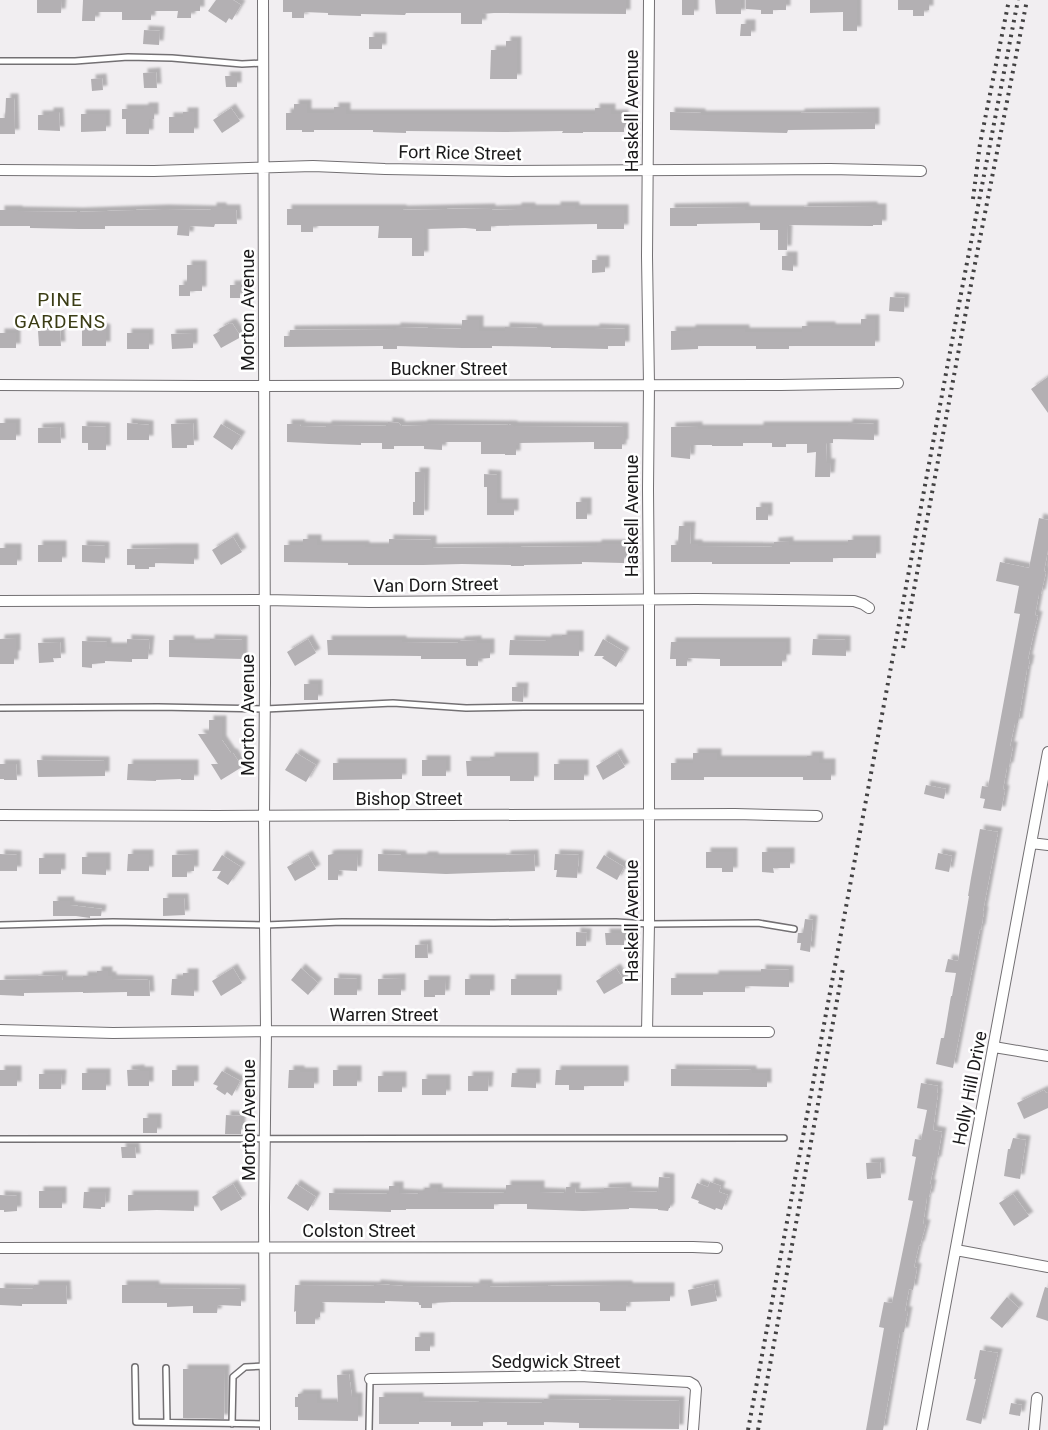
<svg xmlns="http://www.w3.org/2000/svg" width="1048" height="1430" viewBox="0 0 1048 1430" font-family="Roboto,sans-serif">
  <defs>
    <filter id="shadow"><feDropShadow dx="4.5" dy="-4.5" stdDeviation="1" flood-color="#0004"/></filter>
  </defs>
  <rect width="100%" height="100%" fill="#f1eef1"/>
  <path fill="#b3b0b3" filter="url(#shadow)" d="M37,0h25l-1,13h-24z
    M83,0h117v11h-9v7h-14l1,-7h-27v9h-29v-8h-27v9h-13z
    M216,0h17l8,5 -9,15 -3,-2 -3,5 -18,-12z
    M283,0h343v14l-132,-1 -12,1v10h-21v-11h-55l-1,2 -44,-1v2l-33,-1v-2l-24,-1v6h-12v-6h-9z
    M682,0h12v15h-12z
    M715,0h26v14h-25z
    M746,0h40v10h-13v4h-12v-4l-15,-1z
    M810,0h47v31h-14v-19l-33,1z
    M898,0h31v10h-5v6h-11v-6h-15z
    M741,24h10v12h-11z
    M144,30l16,1 -1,14 -16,-1z
    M369,37h13v12h-13z
    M506,41h11v38h-27l1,-29h15z
    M156,72l1,16h-13l-1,-15z
    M225,76h12v11h-11z
    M102,78l1,12 -11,1 -1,-12z
    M6,98h8l1,36h-15v-16h5z
    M294,104h13v9h27v-6h12v7h249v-6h16v6h13v18h-41v1h-21l1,-2 -59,1 -98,-1v2l-33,-1v-2h-59v2h-12v-2h-16v-17h8z
    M144,107h10v12h-5v15h-23v-15h-4v-10h22z
    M231,108l9,13 -18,12 -9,-13z
    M49,112h10l1,19 -22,-1v-15h11z
    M183,112h11v21h-25v-16h14z
    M670,112l31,1v2h99v-2l75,-1v17l-87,1 -1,3 -117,-3z
    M81,114h25v17l-25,1z
    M556,206h19v3h49v20h-27v-5l-106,2v5h-15v-2l-11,-1 -41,1v27h-12v-18h-34l1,-12h-66v6h-12v-7h-14v-16h115v1l89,-2v2l26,-1v-2h14v2h25z
    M873,206v2h9v17h-9v1h-4l-81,-1 -1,25h-9v-20h-18v-7l-63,1v2h-27v-18l75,-1v3h58v-3z
    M212,207h10v2h14l1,15h-22l-1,3 -24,-1 -1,10 -12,-1 1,-9h-73v3h-26l-49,-1v-2h-30v-16h18v1l61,1 85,-3 48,1z
    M782,256h11v15l-11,-1z
    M592,260h13v12l-13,1z
    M187,265h15v26h-12v5h-11v-11h8z
    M230,285h10v13h-10z
    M890,297l15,1 -1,14 -15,-1z
    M861,319h14v27h-86v3h-33v-3h-58v3l-27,1v-19h20v-2h54v3h57v-6h29v2h30z
    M462,320h17v11h26v-4l33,1v2h57v-2l30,1v17h-17v3l-43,-1h-14v-1l-59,-1v2h-30l-65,-2v3h-14v-3l-99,1v-11h6v-6l106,-1v-2l66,2z
    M230,323l1,1 1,-1 9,14 -20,11 -8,-13 7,-4 -1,-2z
    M82,328h22l2,1v17h-24z
    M60,330l1,16h-22l-1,-15z
    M0,333h16v15h-16z
    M127,333h22v16h-22z
    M193,333v15l-21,1 -1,-15z
    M1048,377v36l-17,-24z
    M388,422l11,1 2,3 22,-1v-1l90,1v1l111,1v17h-2v5h-28v-7l-75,1v2h-3v10h-11v-1h-24v-12h-39v8l-18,-1v-3h-30v3h-12v-6h-21v2l-32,-1 -42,-2v-18h14l-1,2 27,1v-2l61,1z
    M0,423h16v17h-16z
    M127,423l22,2v15h-22z
    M193,423l1,22h-7v3h-15l-1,-24z
    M848,423l26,1v16l-41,-1v4h-7l1,20h4l-1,14h-15l1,-25 -9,1v-9h-21v3h-14v-4h-29v3h-31v-1h-21l-1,14 -19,-2v-30l27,-1v3h61v-3h89z
    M221,424l20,12 -9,14 -19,-13z
    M82,426l24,1v23h-18v-7h-6z
    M60,427l1,16h-23v-15z
    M415,472h10l-1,43h-11v-13h2z
    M484,474l13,1v28h17v12h-27v-28h-3z
    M576,502h11v17h-11z
    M756,507h12v13h-12z
    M1039,518l9,2v30l-4,21 2,1 -5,22h-2l-4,21 3,1 -5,20 -5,23h2l-2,10h-1l-9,54h-3l-5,23h3l-4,21h-2l-4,22 2,1 -4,21 -18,-3 2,-9 -5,-1 2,-12 6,1 32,-173 -6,-1 5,-27 -23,-5 4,-19 29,6z
    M679,526h12l-1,18h8v2l76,1v-5l15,-1v4h59v-5h28v18h-43v4h-43v2h-78v-2h-41v-17h7z
    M233,537l9,15 -21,13 -9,-15z
    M303,539h14v6h48v2h24v-8l43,1v8l165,-2v-2h27v19l-42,-1v2l-58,1v1h-13v-1l-49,-1 -39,1h-75v-2l-64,-1v-17h19z
    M38,545h24v17h-24z
    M82,545l23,1v17l-23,-1z
    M0,548h17v17h-17z
    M172,548h22v16l-39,-1v4h-6v2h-14v-4h-8v-16z
    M562,635h17v21l-70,-1 1,-15 37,1v-2h15z
    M16,638v17h-2v9h-14v-25z
    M127,639l23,1 -2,19h-16v3l-27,-1v2l-13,1v4l-10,-1v-26l25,1v5h20z
    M210,639l33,1v19l-74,-2v-17h21v3h20z
    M308,639l8,14 -21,13 -8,-14z
    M603,639l22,13 -9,15 -14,-9 2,-2h-10z
    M813,639l33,1v16l-34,-1z
    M327,640h75v2l58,1v-2l17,-1v3h13v15l-12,1v7h-11l-1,-1v-6h-45v-3l-93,-1z
    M60,642l1,16h-8l1,4 -15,1 -1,-20z
    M671,642h115v17h-4v7h-62v-7l-33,-1v8h-11v-7h-6z
    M304,684h14v16h-14z
    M512,687h12l-1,15 -11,-1z
    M209,720h13v20l9,13h2l9,14 -21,13 -10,-16h7l-20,-30h11z
    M296,753l20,12 -10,17 -21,-12z
    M617,753l8,14 -22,13 -7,-14z
    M693,753h24v7h90v-4h12v7h12v17h-28v-3h-99v3h-33v-17h22z
    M490,757h44v24h-24v-5h-43l-1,-15h24z
    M37,760l68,1v15l-67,1z
    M422,760h24v16h-24z
    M333,763h69v16l-69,1z
    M0,764h16l1,16h-13v-1h-4z
    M128,764h66v16h-13v-1l-25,1v1l-29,-1z
    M554,764h30v16h-30z
    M926,785l20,4 -2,10 -20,-5z
    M980,829l18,3 -15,79h1l-3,19 -1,-1 -27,139 -17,-4 5,-26h3l7,-42h1l4,-23 -11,-1 3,-13 10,2 11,-65h-1l3,-18z
    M706,852h27v20h-11v-4h-16z
    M762,852h28v16h-17l1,5 -12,-1z
    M938,853l14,3 -3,16 -14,-3z
    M0,854l17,1v16h-17z
    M128,854h21v17h-22z
    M194,854v17h-7v6h-15v-22z
    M333,854h25l-1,17 -19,-1v10h-10v-25z
    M378,854l24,1v3h21v-2h11v2h72v-3l28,-1 1,17 -89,3 -68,-3z
    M555,854l24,1 -2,23 -21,-1 1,-7h-3z
    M222,855l19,12 -13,18 -11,-7 4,-7h-9z
    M308,855l8,14 -21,12 -8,-14z
    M604,855l20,12 -7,13 -21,-12z
    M82,857h24v18l-24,-1z
    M39,858h22v16h-22z
    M163,898h21l1,17 -22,1z
    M53,901h17v4l32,4 -1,7h-11v2l-14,-2h-23z
    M805,919l8,1 -3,32 -10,-2 1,-7h-4l1,-10h5z
    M576,932l11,1 -1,13h-10z
    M605,933h19v12h-18z
    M427,944l1,14h-13v-13z
    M233,968l9,15 -21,13 -9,-15z
    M301,968l17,15 -10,12 -17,-15z
    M616,968l9,14 -21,12 -8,-13z
    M761,969l28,1v17l-44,-1v6h-42v3h-32v-17h43v-3h47z
    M97,971h11v5h4v3l37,1 1,16h-23v-4l-44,1v-1l-59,1v3l-24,-1v-15l38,-1v-3l25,-1 -1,5h21v-4h14z
    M183,973h11v23l-23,-1 1,-16h11z
    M334,978l23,1v16h-23z
    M401,978v17h-23v-16z
    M465,979h25v16h-25z
    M511,979h46v16h-46z
    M424,980h22l-1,15h-10v2h-11z
    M140,1069v2h9v15h-21l-1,-16z
    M671,1069l81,1v3h15v14l-96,-1z
    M0,1070h17v16h-17z
    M172,1070h22v16h-22z
    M289,1070h11v2h14v16h-26z
    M333,1070h24v16h-24z
    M556,1070h68v16h-40v4h-15v-5h-14z
    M222,1071l18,10 -8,15 -5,-4 -2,3 -9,-6 2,-3 -5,-2z
    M82,1073h24v17h-24z
    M512,1073h24v15l-25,-1z
    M39,1074h23l-1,15h-22z
    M378,1076h24v16h-24z
    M468,1076h21l-1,15h-20z
    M422,1079h24v16h-24z
    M921,1083l17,3 -1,7h1l-5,37 9,2 -5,29h-2l-5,23h2l-3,13h-2l-4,27h3l-6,22 -1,-1 -5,22 3,1 -4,22 -4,-1 -4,22h3l-4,21h-4l-17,98h-17l18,-102 -5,-1 5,-25 8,1 21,-102 -5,-1 8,-43 -4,-1 3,-17 6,1 6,-30 -10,-2z
    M1044,1090l2,3 2,-1v16l-24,11 -7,-16z
    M226,1115l15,1v18h-16z
    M143,1118h14v15h-14z
    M1013,1138l13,2 -6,39 -16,-3 4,-27h2z
    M121,1147h14l1,11h-14z
    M880,1162l1,16 -14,1 -1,-16z
    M659,1177l11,1v30h-1l-1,3 -10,-1v-1l-29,-1v1l-46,2 -56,-2v-5h-33v5h-88v1h-15v2l-62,-2v-17l60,1v-8h10v7l20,1v-2h6v-4h13v4l68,1v-8h34v7l25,1 1,-6h10l-1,6 29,-1v-4l23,-1v4l31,1z
    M710,1182l11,4 -2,6 9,3 -6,15 -6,-2 -1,2 -17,-7 1,-2 -8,-3 6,-15 11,4z
    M233,1184l9,15 -21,12 -9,-14z
    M296,1184l20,13 -8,14 -21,-13z
    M39,1191h23v17h-23z
    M84,1192h22l-1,15h-4v2l-18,-1z
    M1013,1194l16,22 -15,10 -15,-23z
    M0,1195l17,1v15l-13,1v-2h-4z
    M128,1195h66v16l-37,-1 -29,1z
    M376,1284l27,2 72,1v-3h13v3l125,-2h15v2h42v14l-42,1 -2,1v8h-26v-8l-2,-1h-146l-20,1v5h-11v-3h-2v-2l-1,-1 -33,-1v2l-65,-1v15h-5v7h-19v-13l-2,1 1,-27 81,1z
    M714,1284l3,17 -26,5 -3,-16z
    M34,1285h32l1,19h-45v2l-22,-1v-17l34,1z
    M122,1285h33v3l86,1v17l-23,-1 -1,8h-24v-7l-26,1v-4h-45z
    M1045,1287l3,1v33l-12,-4z
    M1007,1297l12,11 -17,20 -12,-10z
    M415,1337h15v14h-15z
    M980,1350l18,3 -17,71 -15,-4 10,-41h-2z
    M183,1369h42l-1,50 -41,-1z
    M349,1374l3,23h6v24l-60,-1v-13h-3v-10h3v-3h19v9h21l-1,-28z
    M379,1397h40v4l125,2v-4l136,2 -1,28 -100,-1v-5l-35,-1v3h-37v-3h-24v4h-32v-4h-32v2h-40z
    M1011,1403l11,2 -2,11 -11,-2z"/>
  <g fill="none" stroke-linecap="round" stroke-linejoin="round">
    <g stroke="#737073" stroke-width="8">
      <path id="lane" d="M0,61h75l53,-4 44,1 70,6 21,-1
        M0,708l158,-1 107,2 128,-6 73,5 58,-1h125
        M0,925l113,-3 152,3 77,-3 152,1 122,-1 33,2 109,-1 36,6
        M0,1139l784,-1
        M135,1367l1,55 129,2
        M166,1368l1,54
        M232,1424l1,-47 12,-10 20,-1
        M369,1430l1,-51"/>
    </g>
    <g stroke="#737073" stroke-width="12">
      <path id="street" d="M263,0l2,682 -1,134 2,215 -2,176 1,223
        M0,170l154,1 159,-5 72,3 122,2 323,-2 91,2
        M0,385l200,1 581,-1 117,-2
        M0,601l264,-1 105,2 327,-3 158,2 9,3 6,4
        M0,815l217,1 518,-2 82,2
        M1031,843l17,2
        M0,1030l113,3 153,-2 503,1
        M647,1032l2,-108v-324l-1,-111 1,-104 -2,-129 2,-256
        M994,1047l54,9
        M0,1248l650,-1h43l24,1
        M956,1250l92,17
        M370,1379l210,-3 109,6 5,3 2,4 -3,41
        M922,1430l126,-678
        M1034,1430l3,-32"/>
    </g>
    <use href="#lane" stroke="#fff" stroke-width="5"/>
    <use href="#street" stroke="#fff" stroke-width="10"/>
    <path stroke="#434243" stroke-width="4" stroke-dasharray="2.5 5" stroke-linecap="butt" d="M973,199l7,-55 29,-144
      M903,648l70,-374 54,-274
      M748,1430l211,-1126 59,-304
      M758,1430l85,-462"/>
  </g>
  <g text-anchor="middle" stroke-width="5" stroke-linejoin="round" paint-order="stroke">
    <g font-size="18" fill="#1b1a1b" stroke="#fff">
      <text transform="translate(632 111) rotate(-90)" y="6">Haskell Avenue</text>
      <text transform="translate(460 153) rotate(1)" y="6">Fort Rice Street</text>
      <text transform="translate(248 310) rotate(-90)" y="6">Morton Avenue</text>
      <text x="449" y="375">Buckner Street</text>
      <text transform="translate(632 516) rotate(-90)" y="6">Haskell Avenue</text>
      <text transform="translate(436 585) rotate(-1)" y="6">Van Dorn Street</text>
      <text transform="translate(248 715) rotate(-90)" y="6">Morton Avenue</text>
      <text x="409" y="805">Bishop Street</text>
      <text transform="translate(632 921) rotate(-90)" y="6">Haskell Avenue</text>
      <text x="384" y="1021">Warren Street</text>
      <text transform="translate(970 1088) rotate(-79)" y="6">Holly Hill Drive</text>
      <text transform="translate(249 1120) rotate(-90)" y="6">Morton Avenue</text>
      <text x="359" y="1237">Colston Street</text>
      <text x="556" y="1368">Sedgwick Street</text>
    </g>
    <g font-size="19" letter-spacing="1" fill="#3b3d15" stroke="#fff">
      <text x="60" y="306">PINE<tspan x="60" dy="22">GARDENS</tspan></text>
    </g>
  </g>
</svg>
